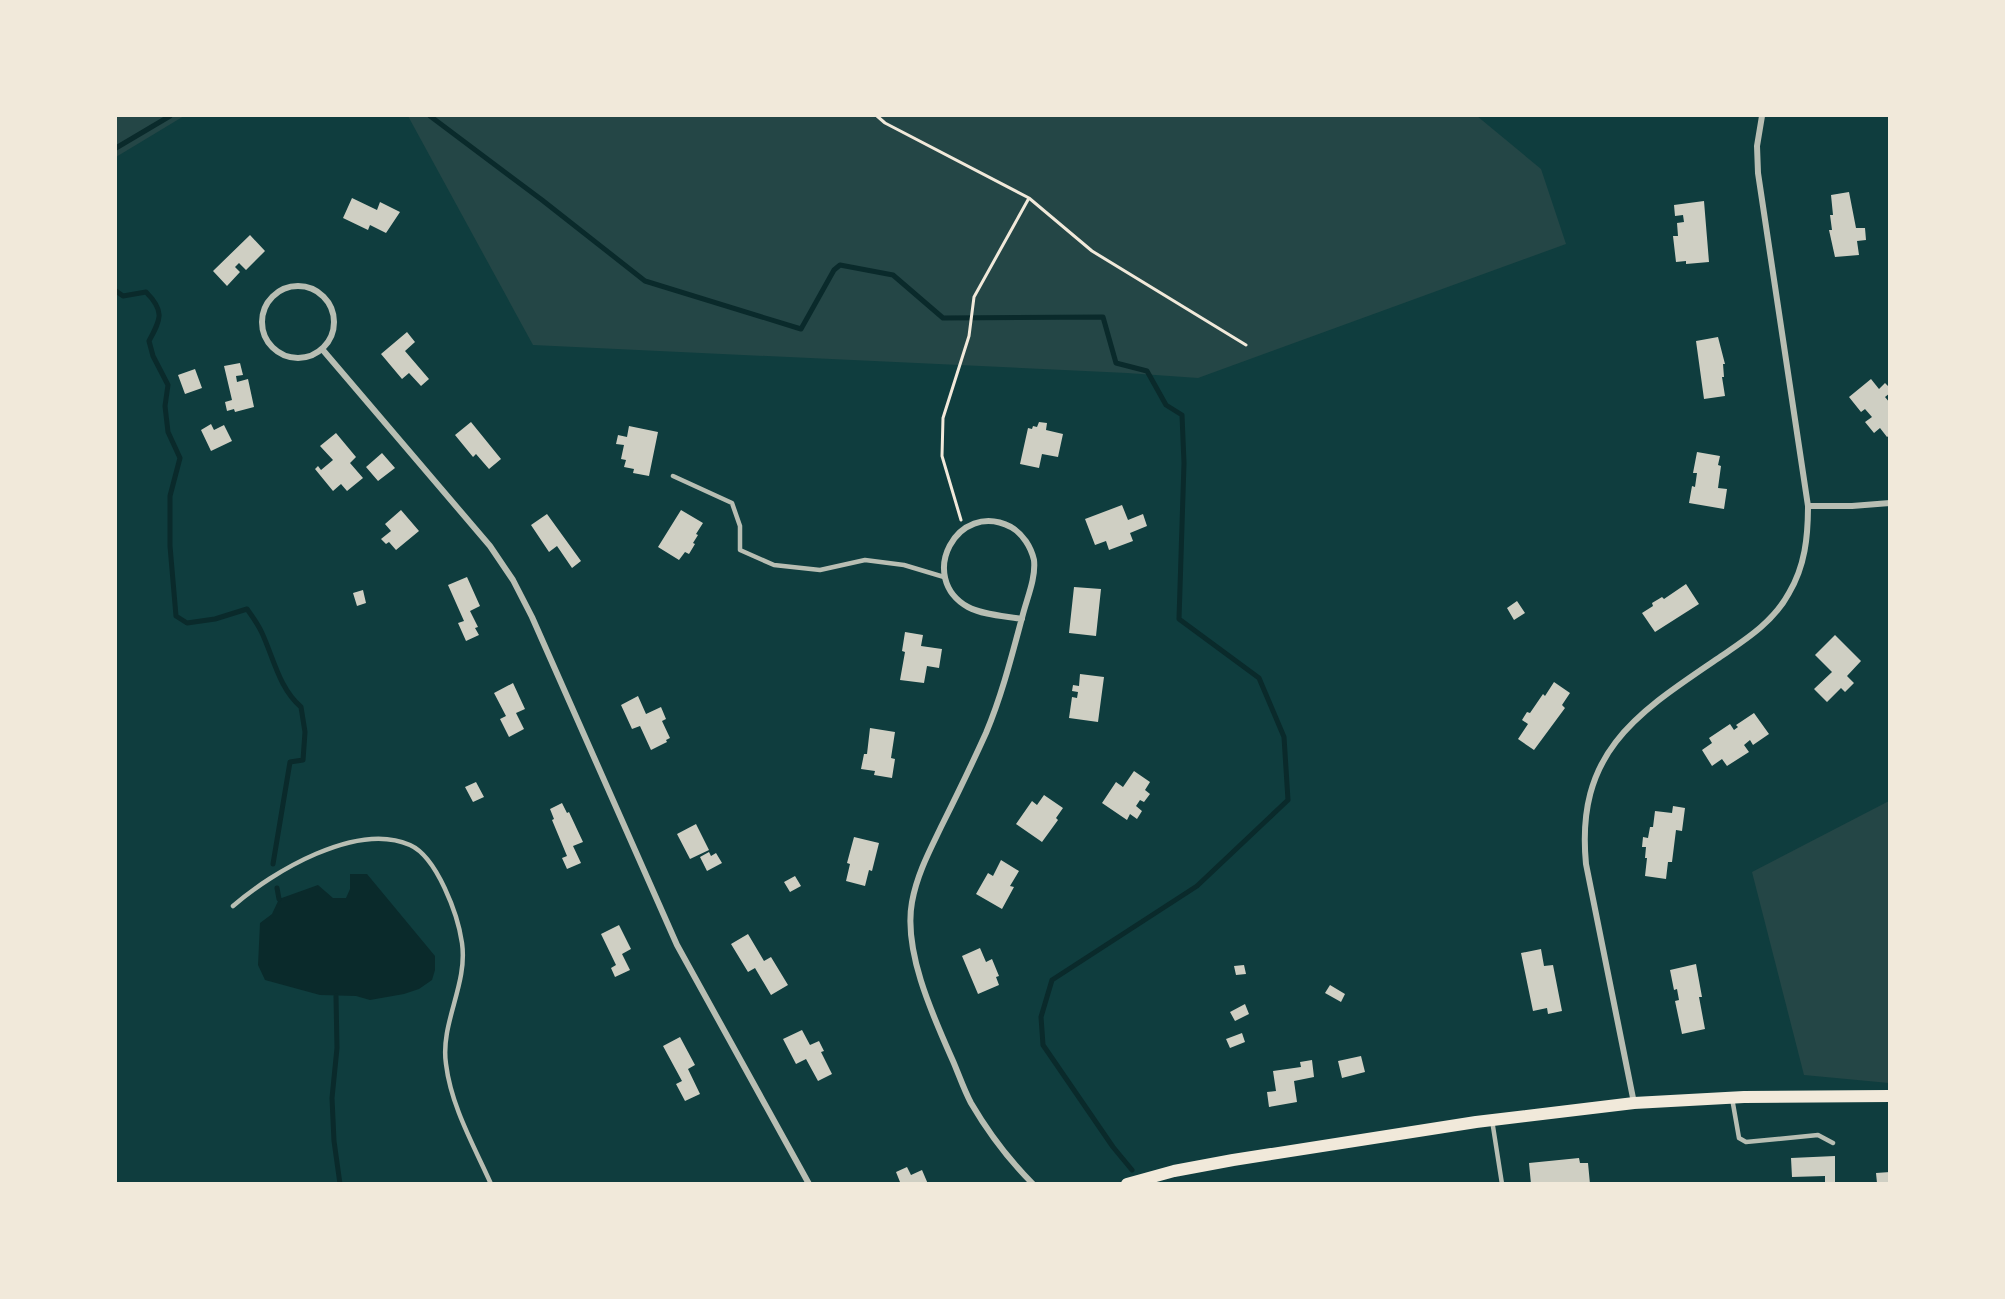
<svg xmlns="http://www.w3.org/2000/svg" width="2005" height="1299" viewBox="0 0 2005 1299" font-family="Quicksand,sans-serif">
  <rect width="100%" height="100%" fill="#0f3d3e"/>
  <path fill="#244646" d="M116,116h68l-68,41z
    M408,116h1069l64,53 25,75 -368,134 -71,-5 -594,-28z
    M1889,801v282l-85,-8 -52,-203z"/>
  <path fill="#0a2a2b" d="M350,874h17l68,82v14l-3,10 -13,9 -15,5 -34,6 -14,-4 -36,-1 -55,-15 -7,-15 2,-42 12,-9 7,-15 39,-14 15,13h13l4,-9z"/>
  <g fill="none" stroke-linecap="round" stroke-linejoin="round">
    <path stroke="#0a2a2b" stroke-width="5" d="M430,116l112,84 103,81 156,48 33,-59 6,-5 53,10 50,43 160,-1 13,46 31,8 19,34 16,10 2,48 -5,156 80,59 25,59 4,63 -91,86 -145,94 -11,37 2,28 70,102 19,23
      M116,148l54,-32
      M116,291l7,5 23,-4c19,19 15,27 3,49l4,15 15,29 -3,21 3,26 12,26 -10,38v50l6,70 11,7 28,-4 32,-10c5,7 11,15 15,24 12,26 17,55 39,74l4,25 -2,28 -13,2 -17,102
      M277,888l2,11
      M336,996l1,52 -5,50 2,43 6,43"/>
  </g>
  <path fill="#cfcfc3" d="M1849,192l7,36h9l1,12 -9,1 2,14 -24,2 -6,-27h3l-2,-15h3l-2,-20z
    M352,198l25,12 3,-8 20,10 -14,21 -16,-8 -2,5 -25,-12z
    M1704,201l5,61 -23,2v-3l-10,1 -3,-26h5l-1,-13 7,-1 -1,-7 -8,1 -1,-11z
    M250,235l15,16 -19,19 -7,-7 -4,4 5,5 -13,14 -14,-15z
    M407,332l8,10 -10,9 24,28 -8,7 -12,-13 -7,6 -21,-25z
    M1718,337l7,27h-2l1,13h-2l3,19 -21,3 -8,-58z
    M240,363l3,12 -7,1 1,6 11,-3 6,28 -19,5 -1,-3 -7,2 -2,-9 7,-2 -8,-34z
    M195,369l7,19 -17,6 -7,-19z
    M1871,379l8,10 6,-6 5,5v5l-5,4 5,6v32l-3,2 -7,-9 -6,5 -9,-11 7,-5 -7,-8 -4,3 -12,-15z
    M471,422l30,37 -12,10 -13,-15 -3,3 -18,-22z
    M1039,422l8,1 -1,7 17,4 -5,23 -16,-3 -3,14 -19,-4 8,-36 4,1 1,-3 4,1z
    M211,424l3,6 10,-5 8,16 -21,10 -10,-21z
    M629,426l29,6 -9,44 -16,-3 1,-4 -10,-2 2,-7 -5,-1 3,-14 -8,-1 2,-9 9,2z
    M336,433l20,24 -6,6 13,15 -16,13 -6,-7 -8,7 -18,-22 3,-3 3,4 12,-10 -13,-14z
    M1697,452l23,4 -2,9 3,1 -3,22 9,1 -3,20 -35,-6 3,-17 3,1 2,-14h-4z
    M382,453l13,15 -17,13 -12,-14z
    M1122,505l6,15 15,-6 4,12 -17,7 3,8 -24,9 -3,-9 -11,4 -10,-26z
    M401,510l18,21 -23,19 -7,-8 -3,2 -5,-5 10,-8 -6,-7z
    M681,510l22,13 -7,11 2,1 -5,8 2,1 -6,10 -4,-2 -6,8 -21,-13z
    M547,514l34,47 -9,7 -15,-22 -8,6 -18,-27z
    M467,577l13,29 -10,5 8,16 -3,1 4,7 -13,6 -8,-18 6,-2 -16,-36z
    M1686,584l13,20 -44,28 -13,-19 11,-7 -1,-3 10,-6 2,2z
    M1074,587l27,2 -5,47 -27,-3z
    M363,590l3,13 -9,3 -4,-13z
    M1517,601l8,12 -11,7 -7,-12z
    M905,632l18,3 -2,11 21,3 -3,19 -12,-2 -3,17 -24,-3 5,-28 -3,-1z
    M1835,635l26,26 -14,15 7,7 -9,9 -4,-4 -14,14 -13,-13 18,-17 -17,-17z
    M1080,674l24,3 -6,45 -29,-4 3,-21 5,1 1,-6 -6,-1 1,-6 6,1z
    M1554,682l16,11 -8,12 3,3 -31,42 -16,-11 10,-15 -6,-4 5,-8 3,1 13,-19 2,2z
    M513,683l12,26 -9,4 8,16 -15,8 -9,-18 6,-3 -12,-23z
    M638,696l8,18 15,-7 5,12 -4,2 8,17 -4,2 1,2 -16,8 -11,-24 -8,3 -11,-24z
    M1754,713l15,21 -16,11 -3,-5 -6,5 5,7 -22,14 -5,-7 -10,7 -10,-16 10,-7 -3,-5 21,-14 4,6 4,-3 -2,-2z
    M870,728l25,4 -4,26 4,1 -3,19 -18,-3 1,-4 -14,-2 3,-15h3z
    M1134,771l16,11 -5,8 5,4 -6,8 -4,-2 -4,6 6,5 -5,8 -7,-5 -3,6 -25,-17 14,-21 7,5z
    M476,782l8,15 -11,5 -8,-15z
    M1044,795l19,13 -7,10 2,2 -16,22 -26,-18 16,-23 5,4z
    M562,803l5,10 2,-1 14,30 -10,4 8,17 -14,6 -5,-11 5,-2 -15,-36 2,-1 -4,-10z
    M1673,806l12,2 -3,23 -6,-1 -4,32h-4l-2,17 -21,-3 2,-18h-2l1,-11h-4l1,-10 5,1 2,-11h3l2,-16 17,2z
    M696,824l13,26 -19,9 -13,-25z
    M854,837l25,6 -7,28 -3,-1 -4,16 -19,-5 4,-17 -3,-1z
    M709,852l2,4 5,-3 6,10 -15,8 -7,-14z
    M1001,860l18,11 -9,15 4,1 -12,22 -26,-15 12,-21 5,3z
    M795,876l6,10 -11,6 -6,-10z
    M619,925l12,24 -9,5 8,16 -15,7 -4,-9 5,-3 -15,-31z
    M748,934l16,27 7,-4 17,28 -17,10 -16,-27 -7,4 -17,-28z
    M980,948l6,14 6,-3 7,17 -3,1 3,8 -21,9 -16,-38z
    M1541,949l3,17 9,-1 9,46 -14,3 -1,-6 -14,3 -12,-58z
    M1696,964l6,33h-3l6,32 -23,5 -7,-33 4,-1 -2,-11 -3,1 -4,-20z
    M1244,965l2,9 -10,1 -2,-9z
    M1330,985l15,9 -4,8 -16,-9z
    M1245,1004l4,10 -14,7 -5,-9z
    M802,1030l8,15 9,-4 5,10 -3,1 11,22 -14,7 -12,-22 -10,5 -13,-25z
    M1242,1033l3,9 -15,6 -4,-9z
    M680,1037l15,28 -7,4 12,25 -15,7 -9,-17 6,-3 -19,-35z
    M1361,1056l4,16 -23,6 -4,-17z
    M1312,1060l2,17 -20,4 3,21 -28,5 -2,-15 9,-1 -3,-20 28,-4 -1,-5z
    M1835,1156v28h-10v-8l-33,1 -1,-19z
    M1579,1158l1,5h8l2,21h-59l-2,-21z
    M907,1167l4,8 11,-5 6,14h-32l4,-2 -4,-10z
    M1890,1172v11h-13l-1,-10z"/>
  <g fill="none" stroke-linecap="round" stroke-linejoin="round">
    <path stroke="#f1e9da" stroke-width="3" d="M877,116l8,7 144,75 63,53 154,94
      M961,520l-19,-64 1,-38 26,-82 5,-39 55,-99"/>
    <path stroke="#b8beb3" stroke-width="4.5" d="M673,476l59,27 8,23v24l34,15 46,5 45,-10 39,5 40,12
      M233,906c39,-34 124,-85 177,-61 27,12 48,70 52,98 6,42 -22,80 -16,121 5,42 28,82 45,120
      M1732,1098l7,40 7,4 72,-7 15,8
      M1492,1120l10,64"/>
    <path stroke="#b8beb3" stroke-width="6" d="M262 322a36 36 0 1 1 72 0a36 36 0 1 1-72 0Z
      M322,349l168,197 23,34 19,37 145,328 132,239
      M1808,506h44l38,-3
      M1022,619c-17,-3 -39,-4 -54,-12 -52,-29 -11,-108 43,-80 12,7 20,20 23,33 2,18 -7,38 -11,54 -11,41 -21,81 -37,119 -14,31 -29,62 -44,92 -12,25 -25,49 -30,77 -9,49 21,114 41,159 6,14 11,29 18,42 17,29 38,57 62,81
      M1634,1103l-48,-239c-11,-114 53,-152 137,-209 25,-17 51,-34 66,-62 16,-27 19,-56 19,-87l-50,-333 -1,-27 5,-30"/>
    <path stroke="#f1e9da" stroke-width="12" d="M1127,1184l47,-13 59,-11 243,-38 158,-19 110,-6 146,-1"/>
  </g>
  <rect width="2005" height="1299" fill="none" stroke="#f1e9da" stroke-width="234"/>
</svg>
